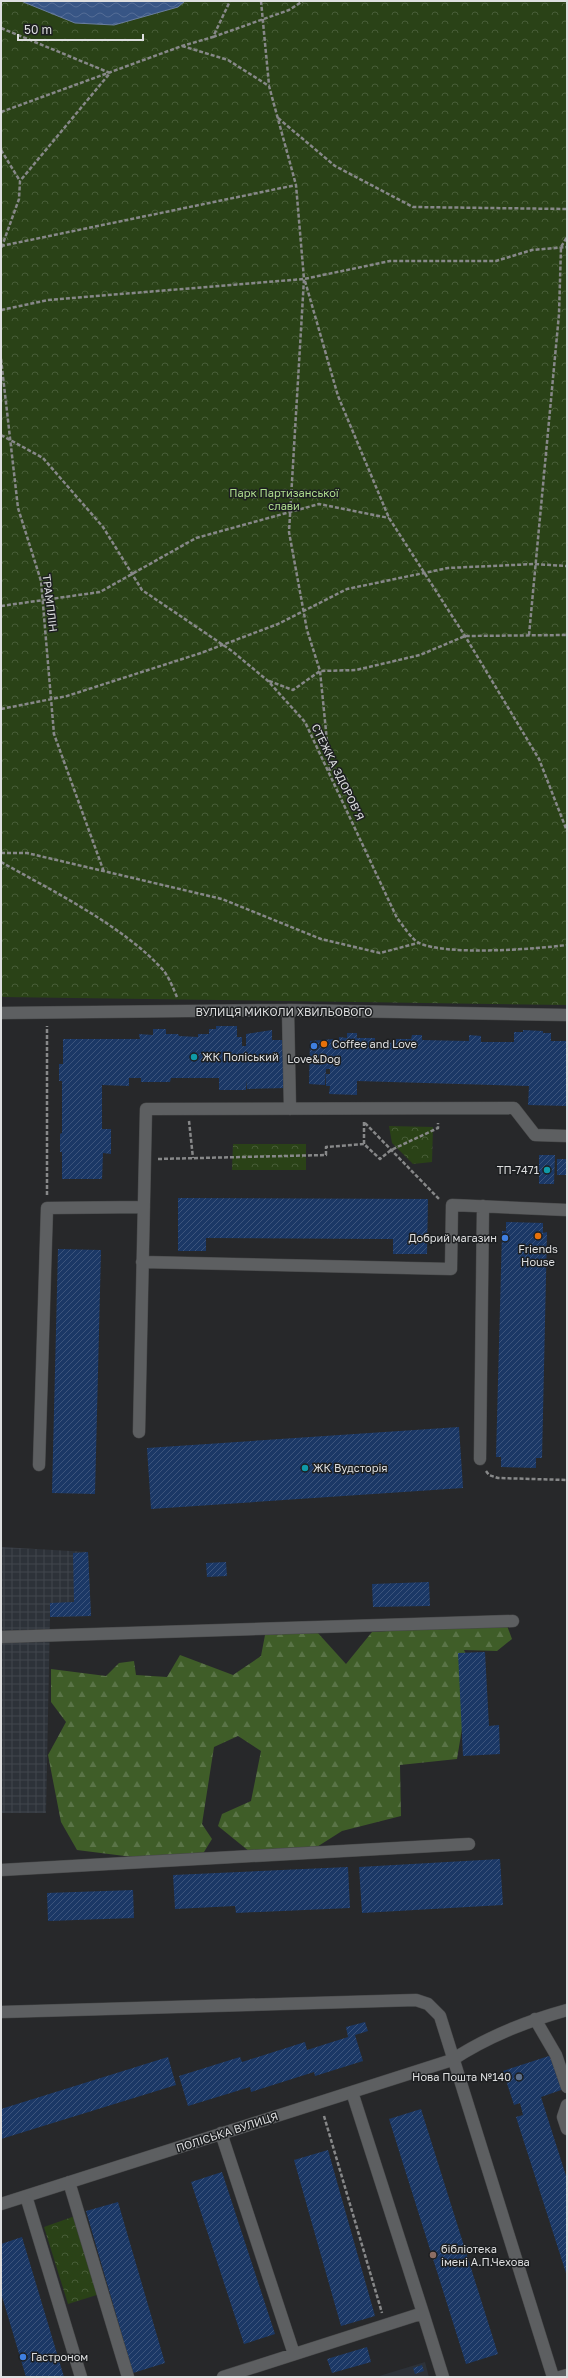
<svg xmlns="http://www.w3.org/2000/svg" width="568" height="2378" viewBox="0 0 568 2378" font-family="'Golos Text',sans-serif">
  <defs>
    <pattern id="industrial-grid" width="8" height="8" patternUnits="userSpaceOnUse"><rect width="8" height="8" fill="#2d3239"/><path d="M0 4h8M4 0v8" fill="none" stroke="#41464c"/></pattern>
    <pattern id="forest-firs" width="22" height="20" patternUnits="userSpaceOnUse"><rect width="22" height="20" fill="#3f5d28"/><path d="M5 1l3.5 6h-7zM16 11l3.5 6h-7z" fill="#5a7447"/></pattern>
    <pattern id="park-crowns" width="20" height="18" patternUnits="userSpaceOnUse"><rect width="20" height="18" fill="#2a4217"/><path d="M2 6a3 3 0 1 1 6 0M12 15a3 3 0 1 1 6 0" fill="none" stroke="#485d38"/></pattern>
    <pattern id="water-waves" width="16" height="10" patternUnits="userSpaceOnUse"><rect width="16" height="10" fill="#375585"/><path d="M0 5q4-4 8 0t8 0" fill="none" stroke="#546d96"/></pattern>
    <pattern id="building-hatch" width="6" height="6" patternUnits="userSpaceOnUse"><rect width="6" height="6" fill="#1b3866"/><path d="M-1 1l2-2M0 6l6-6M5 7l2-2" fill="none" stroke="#3c547c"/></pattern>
  </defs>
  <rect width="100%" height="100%" fill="#27282a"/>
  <path fill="#2d3239" d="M425,2362l4,15h-53z"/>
  <path fill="url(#industrial-grid)" d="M1,1547l87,5 3,64 -41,1 -4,196h-45z"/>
  <path fill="url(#forest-firs)" d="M506,1623l6,16 -15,12 -33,-1 8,18 -15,91 -57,6 1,51 -59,15 -41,26 -51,-5 -32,-26 4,-12 29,-13 10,-50 -23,-15 -24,11 -12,77 10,15 -16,26 -119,-15 -16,-28 -13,-67 18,-33 -15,-20v-33l55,7 13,-13 15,-2 2,14 31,2 13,-22 53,20 28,-19 4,-21 52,-3 29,32 26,-32z"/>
  <path fill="url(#park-crowns)" d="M1,1h566v1004l-566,-8z
    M389,1126l44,1 -1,35 -19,2 -21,-21z
    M233,1144h73v26h-74z
    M75,2216l25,78 -32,10 -24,-77z"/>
  <path fill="url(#water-waves)" stroke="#697ea0" d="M21,1h164l-7,6 -64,18 -39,-2z"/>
  <path fill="url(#building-hatch)" d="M216,1026h21v11h5v9h4v-12l26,-4v10h11l3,48 -39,1 -1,-9v10h-27v-12h-48l-1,4h-29v-4h-12v8l-27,-1v44h9v25l-8,-1 -1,26h-40v-27h-2v-18l2,-1v-52h-3v-17h4v-25h77l-1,-5 14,1v-6h13v5h12l1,2 19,1v-3h11v-5h7z
    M523,1030l20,1v2h8v8h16v65l-39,-1 1,-19 -172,-5v14l-28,-1 1,-8h-4v-12h4v-5h-4l-1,16 -16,-1 1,-43 24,-2v4h5v-6l8,1v-5h10v5h18v4l21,1v-4h15l1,-4h10v5l47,1v-6l12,1v6h33v-10h9z
    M539,1155h16l-1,29h-15z
    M557,1159h10v16h-10z
    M178,1198l250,1 -1,55h-34v-15h-8l-179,-1v13h-28z
    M506,1222l37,1v10l4,-1 -5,226h-6v10l-35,-1v-10h-5l6,-226h4z
    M58,1249l43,1 -6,244 -43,-1z
    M459,1427l4,61 -312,21 -4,-61z
    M88,1552l3,64 -41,1v-14l24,-1 -1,-49z
    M226,1562l1,14 -20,1 -1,-14z
    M429,1582l1,24 -57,1 -1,-23z
    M485,1652l4,74 10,-1 1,29 -37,2 -5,-103z
    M500,1859l3,46 -141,8 -3,-46z
    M348,1867l2,41 -114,5 -1,-7 -60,3 -2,-34z
    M133,1890l1,28 -86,3 -1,-28z
    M365,2022l3,9 -13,4 8,26 -48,15 -1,-4 -63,20 -1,-5 -62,19 -9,-30 61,-19 2,5 63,-20 2,8 41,-13 -2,-10z
    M552,2055l12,34 -23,8 26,82v97l-51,-159 7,-2 -3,-12 -6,2 -11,-34z
    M168,2057l8,28 -175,54v-30z
    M421,2109l77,245 -32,10 -77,-245z
    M328,2150l47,166 -34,10 -47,-166z
    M222,2172l53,162 -31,10 -53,-162z
    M118,2202l47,161 -32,10 -47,-162z
    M22,2237l42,140h-38l-25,-84v-49z
    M367,2347l4,15 -39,11 -5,-14z
    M422,2365l2,6 -9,3 -2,-6z"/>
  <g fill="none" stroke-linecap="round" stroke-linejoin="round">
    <g stroke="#464748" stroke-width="13">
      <path id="minor" d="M288,1010l2,99
        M1,1013l287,-3 279,5
        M142,1262l309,7 1,-64 115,5
        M139,1432l7,-323 368,-1 21,27 32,1
        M480,1459l3,-253
        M39,1465l8,-257 97,-1
        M1,1637l512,-16
        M1,1870l468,-26
        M1,2012l415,-12 12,4 12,12 113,361
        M535,2019l21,36 11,32
        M352,2092l71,221
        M567,2105l-4,12 4,12
        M221,2133l73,221
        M69,2182l59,195
        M26,2196l55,181
        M1,2204l451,-144c35,-23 75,-39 115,-50
        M223,2377l200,-64 20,64
        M560,2377l7,-2"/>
    </g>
    <path stroke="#878889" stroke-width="2.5" stroke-dasharray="4 2" stroke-linecap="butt" d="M261,1l8,84
      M1,28l109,45 -90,108 -1,18 -18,50
      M213,37l76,-27 14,-9
      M182,46l46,14 41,26 27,99 8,94 -15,253 18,98 13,41 10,100
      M1,112l181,-66 31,-9 17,-36
      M278,118l57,48 78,41 154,2
      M1,150l19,31
      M1,246l295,-61
      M305,281l33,115 51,122 76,118 74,123 28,72
      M1,310l47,-10 256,-21 86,-18h106l36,-11 35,-3
      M1,359l17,149 23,73 13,153 50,138
      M1,435l42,23 60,69 39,63 90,61 36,30 37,41 92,196c6,7 14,21 22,25 28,13 116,6 148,2
      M1,606l99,-14 96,-54 123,-34 70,14
      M529,635l30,-321 2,-67 6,-10
      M269,681l24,9 27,-19 36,-1 64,-15 45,-19 102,-1
      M1,709l66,-13 134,-43 77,-29 69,-35 101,-21 87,-4 32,2
      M1,853h26l195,46 99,40 59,14 38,-10
      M1,862c50,28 124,65 162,108 6,7 10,18 14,27
      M189,1121l4,37
      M364,1122v22
      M365,1123l74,76
      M158,1159l168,-4v-8l38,-3 16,15 11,-9 47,-22v-5
      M47,1195v-169
      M486,1471l3,4 9,3 69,2
      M324,2116l58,197"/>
    <use href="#minor" stroke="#5d5f61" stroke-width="12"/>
  </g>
  <g fill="#e8710a" stroke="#1d1f21" stroke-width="1.5">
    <circle cx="324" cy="1044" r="4"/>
    <circle cx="538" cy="1236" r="4"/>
  </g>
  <g fill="#3f7fe0" stroke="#1d1f21" stroke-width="1.5">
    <circle cx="314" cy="1046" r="4"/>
    <circle cx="505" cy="1238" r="4"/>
    <circle cx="23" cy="2357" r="4"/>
  </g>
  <g fill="#0f9aa8" stroke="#1d1f21" stroke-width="1.5">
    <circle cx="194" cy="1057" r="4"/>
    <circle cx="547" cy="1170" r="4"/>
    <circle cx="305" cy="1468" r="4"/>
  </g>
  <circle fill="#5c6f8a" stroke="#1d1f21" stroke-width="1.5" cx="519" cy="2077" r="4"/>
  <circle fill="#8d6e63" stroke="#1d1f21" stroke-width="1.5" cx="433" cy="2255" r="4"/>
  <g text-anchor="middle" stroke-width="3" stroke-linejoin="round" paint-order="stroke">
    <g font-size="11" fill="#aedd8e" stroke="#1d1f21">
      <text x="284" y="497">Парк Партизанської<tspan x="284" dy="13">слави</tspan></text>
    </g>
    <g font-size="11" fill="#dedfe0" stroke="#1d1f21">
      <text transform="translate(50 603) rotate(83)" y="4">ТРАМПЛІН</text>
      <text transform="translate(338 772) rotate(64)" y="4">СТЕЖКА ЗДОРОВ’Я</text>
      <text x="284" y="1016">ВУЛИЦЯ МИКОЛИ ХВИЛЬОВОГО</text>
      <text transform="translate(227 2132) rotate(-18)" y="4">ПОЛІСЬКА ВУЛИЦЯ</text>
    </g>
    <g font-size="11" fill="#dedfe0" stroke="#1d1f21" text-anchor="start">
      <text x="332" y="1048">Coffee and Love</text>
      <text x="202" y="1061">ЖК Поліський</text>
      <text x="314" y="1063" text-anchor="middle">Love&amp;Dog</text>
      <text x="539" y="1174" text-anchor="end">ТП-7471</text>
      <text x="497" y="1242" text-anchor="end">Добрий магазин</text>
      <text x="538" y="1253" text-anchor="middle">Friends<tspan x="538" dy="13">House</tspan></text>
      <text x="313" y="1472">ЖК Вудсторія</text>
      <text x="511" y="2081" text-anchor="end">Нова Пошта №140</text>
      <text x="441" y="2253">бібліотека<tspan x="441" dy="13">імені А.П.Чехова</tspan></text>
      <text x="31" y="2361">Гастроном</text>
    </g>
  </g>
  <rect width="568" height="2378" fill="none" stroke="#dedfe0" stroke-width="4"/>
  <path d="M18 34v6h125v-6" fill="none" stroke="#dedfe0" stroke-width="2"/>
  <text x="24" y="34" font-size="12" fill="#dedfe0" stroke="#1d1f21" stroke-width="3" paint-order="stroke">50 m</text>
</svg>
